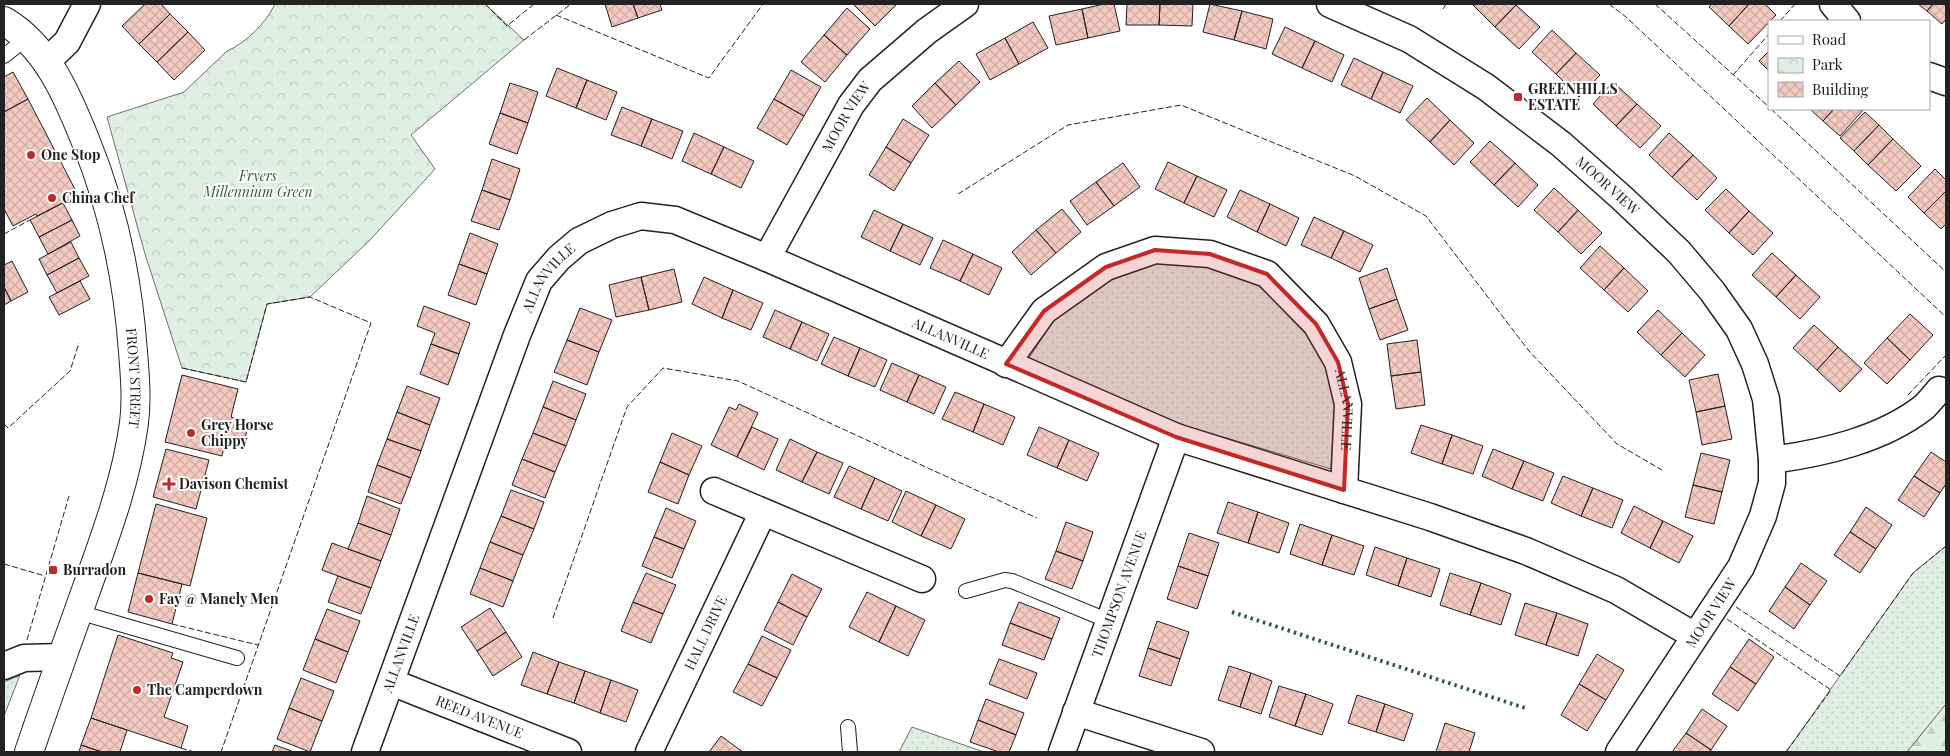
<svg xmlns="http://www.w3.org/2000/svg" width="1950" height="756" viewBox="0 0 1950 756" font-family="'Playfair Display',serif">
  <defs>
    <pattern id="grass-dots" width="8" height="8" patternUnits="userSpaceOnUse" patternTransform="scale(1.25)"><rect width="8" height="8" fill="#e0efe3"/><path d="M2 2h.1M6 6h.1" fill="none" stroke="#c0cdc2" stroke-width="1.8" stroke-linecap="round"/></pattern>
    <pattern id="forest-firs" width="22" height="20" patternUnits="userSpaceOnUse" patternTransform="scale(1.25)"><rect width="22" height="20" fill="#e0efe3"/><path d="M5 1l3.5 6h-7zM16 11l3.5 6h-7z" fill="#c0cdc2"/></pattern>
    <pattern id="park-crowns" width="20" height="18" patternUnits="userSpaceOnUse" patternTransform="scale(1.25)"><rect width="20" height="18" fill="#e0efe3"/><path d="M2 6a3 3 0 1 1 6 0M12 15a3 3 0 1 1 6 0" fill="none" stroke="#c0cdc2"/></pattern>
    <pattern id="building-cross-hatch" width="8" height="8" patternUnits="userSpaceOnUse" patternTransform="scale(1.25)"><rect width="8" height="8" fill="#f3c9c0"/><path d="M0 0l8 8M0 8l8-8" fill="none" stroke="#d0aca5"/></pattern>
  </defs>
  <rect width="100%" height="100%" fill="#fff"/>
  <path fill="url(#grass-dots)" stroke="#6f6f6f" d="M1156,261l50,3 54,20 47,44 23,39 5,34 -4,68 -155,-46 -147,-65 26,-40 59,-41z
    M1946,546v158l-39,48h-121l127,-179z
    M20,675l-16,41v-34z
    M912,727l72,25h-85z"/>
  <path fill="url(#forest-firs)" stroke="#6f6f6f" d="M1946,704v48h-39z"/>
  <path fill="url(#park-crowns)" stroke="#6f6f6f" d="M275,4h210l39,36 -113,95 24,34 -65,71 -60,57 -43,7 -21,78 -64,-14 -37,-114 -38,-137 77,-25 43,-41c19,-8 39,-28 48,-47z"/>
  <path fill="url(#building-cross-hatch)" stroke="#222" d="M145,4h16l9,10 -31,30 -17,-18z
    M605,4h28l5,14 -26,9z
    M633,4h27l2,6 -24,8z
    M853,4h44l-22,22z
    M1104,4h10l6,27 -32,7 -6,-29z
    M1127,4h33l-1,21h-33z
    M1160,4h33l-1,22 -33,-1z
    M1210,4l32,7 -8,29 -31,-8z
    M1472,4h42l2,1 -21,22z
    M1712,4h37l-20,22 -20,-19z
    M1749,4h16l11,11 -28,29 -19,-18z
    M1918,4h15l-6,7z
    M1933,4h13v15l-4,5 -15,-13z
    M1516,5l24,22 -21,22 -24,-22z
    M847,8l23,21 -23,26 -23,-20z
    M1082,9l6,29 -32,7 -7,-29z
    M1242,11l31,8 -7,30 -32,-9z
    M170,14l18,18 -31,30 -18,-18z
    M1033,22l15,26 -29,16 -14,-26z
    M1285,27l30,14 -13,27 -30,-14z
    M1552,30l24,23 -20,21 -24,-22z
    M188,32l17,18 -31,30 -17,-18z
    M824,35l23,20 -22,27 -24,-20z
    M1005,38l14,26 -29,16 -14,-26z
    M1315,41l29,14 -12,27 -30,-14z
    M1769,51v20l-10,-10z
    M1576,53l24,22 -21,22 -23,-23z
    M1354,58l29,14 -12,27 -30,-14z
    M959,61l21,21 -24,23 -21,-22z
    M557,68l30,12 -11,28 -30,-12z
    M791,70l30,17 -17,29 -30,-17z
    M13,72l15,27 -24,13v-35z
    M1383,72l30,14 -13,27 -29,-14z
    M587,80l30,12 -11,28 -30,-12z
    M1613,82l24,22 -21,22 -23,-22z
    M510,83l28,9 -10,31 -28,-10z
    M935,83l21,22 -24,23 -20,-22z
    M1427,98l23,22 -20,22 -24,-22z
    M28,99l50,96 -41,21 -1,-2 -23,12 -9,-17v-97z
    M774,99l30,17 -17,29 -30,-17z
    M1637,104l24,22 -21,22 -24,-22z
    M622,107l30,12 -11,27 -30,-11z
    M1810,109h24l-11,12z
    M1834,109h30l-24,27 -17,-15z
    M1865,112l14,13 -25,26 -14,-13z
    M500,113l28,10 -11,31 -28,-10z
    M652,119l31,12 -11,28 -31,-13z
    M903,119l26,16 -18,28 -25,-16z
    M1450,120l24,23 -20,22 -24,-23z
    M1879,125l14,14 -25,26 -14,-14z
    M694,133l30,14 -13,27 -29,-13z
    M1669,133l24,22 -21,22 -23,-22z
    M1893,139l28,27 -25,25 -28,-26z
    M1490,141l25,22 -21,22 -24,-23z
    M724,147l30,14 -13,27 -30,-14z
    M886,147l25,16 -17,28 -25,-16z
    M1693,155l24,23 -20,22 -25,-23z
    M492,159l28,10 -10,31 -28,-10z
    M1168,162l29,14 -13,27 -29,-14z
    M1123,163l17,24 -26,19 -18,-24z
    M1515,163l23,22 -20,22 -24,-22z
    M1935,169l11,11v11l-22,22 -16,-16z
    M1197,176l30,14 -13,27 -30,-14z
    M1096,182l18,24 -27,19 -17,-24z
    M1554,188l24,22 -20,22 -24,-22z
    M1726,189l23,22 -20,22 -24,-23z
    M482,190l28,10 -11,30 -28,-9z
    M1240,190l30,14 -13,28 -30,-15z
    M1946,191v33l-5,5 -17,-16z
    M63,203l9,17 -33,17 -9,-17z
    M1270,204l29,14 -13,28 -29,-14z
    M1062,209l19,23 -25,21 -20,-23z
    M874,210l29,14 -13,27 -29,-14z
    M1578,210l24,23 -21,21 -23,-22z
    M1749,211l24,22 -20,22 -24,-22z
    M1314,217l30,14 -13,27 -30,-13z
    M72,220l8,16 -32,18 -9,-17z
    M903,224l30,14 -13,27 -30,-14z
    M1036,230l20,23 -25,22 -19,-23z
    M1344,231l29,14 -13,27 -29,-14z
    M470,233l28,11 -11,30 -28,-10z
    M943,240l30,14 -13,27 -30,-13z
    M71,242l8,16 -32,17 -8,-16z
    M1600,246l24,22 -20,22 -24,-22z
    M1772,253l24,22 -20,22 -24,-22z
    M973,254l29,14 -13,27 -29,-14z
    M79,258l10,18 -32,17 -10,-18z
    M12,261l16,31 -17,9 -7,-14v-22z
    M459,264l28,10 -11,31 -28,-10z
    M1387,268l10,31 -28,10 -10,-31z
    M1624,268l24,23 -20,21 -24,-22z
    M674,269l8,33 -33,8 -8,-33z
    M1796,275l24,22 -20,22 -24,-22z
    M641,277l8,33 -33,7 -7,-32z
    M704,277l29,13 -11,28 -30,-14z
    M80,281l10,18 -31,16 -10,-18z
    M4,287l7,14 -7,4z
    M733,290l30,13 -12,27 -29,-12z
    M1397,299l11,31 -28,10 -11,-31z
    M424,306l46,17 -11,31 -28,-10 4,-11 -18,-7z
    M580,308l32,12 -13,32 -32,-12z
    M775,310l27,12 -12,27 -27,-12z
    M1658,310l24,23 -21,22 -24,-23z
    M1910,314l23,21 -23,25 -23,-22z
    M802,322l27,12 -12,27 -27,-12z
    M1814,325l24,22 -21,23 -24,-22z
    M1682,333l23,22 -20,22 -24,-22z
    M834,337l26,11 -12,28 -27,-12z
    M1887,338l23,22 -23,24 -23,-21z
    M567,340l32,12 -12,33 -33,-13z
    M1417,340l4,32 -30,4 -4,-32z
    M431,344l28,10 -11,31 -28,-11z
    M1838,347l24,22 -22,23 -23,-22z
    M860,348l27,12 -12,27 -27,-11z
    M892,363l27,12 -12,27 -27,-12z
    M1421,372l4,33 -29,4 -5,-33z
    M1718,374l7,32 -29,6 -7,-32z
    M182,375l56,14 -7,28 18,5 -6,24 -18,-4 -3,14 -57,-14z
    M919,375l27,12 -12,27 -27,-12z
    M553,381l33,13 -10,26 -33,-13z
    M407,386l33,12 -10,27 -33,-13z
    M955,392l29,12 -11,28 -31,-13z
    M739,404l19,9 -21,44 -26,-12 18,-38 7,3z
    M984,404l31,13 -12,28 -30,-13z
    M1725,406l7,33 -30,6 -6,-33z
    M543,407l33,13 -10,26 -33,-13z
    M397,412l33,13 -9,26 -34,-12z
    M1421,425l31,10 -10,29 -31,-11z
    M752,427l26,12 -14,31 -27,-13z
    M1039,427l30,13 -12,28 -30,-13z
    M533,433l33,13 -11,26 -33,-13z
    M672,433l30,13 -13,29 -29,-13z
    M1452,435l31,11 -10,28 -31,-10z
    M387,439l34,12 -10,27 -34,-13z
    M790,439l27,13 -15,30 -26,-12z
    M1069,440l30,13 -12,28 -30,-13z
    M166,449l43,11 -13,49 -43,-12z
    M1493,449l31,12 -12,28 -30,-13z
    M817,452l26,11 -14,31 -27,-12z
    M1931,452l15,10v22l-6,9 -26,-17z
    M1701,453l29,7 -8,32 -29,-7z
    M522,459l33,13 -10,26 -33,-13z
    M1524,461l30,12 -11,28 -31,-12z
    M660,462l29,13 -11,29 -30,-12z
    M377,465l34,13 -10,26 -33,-12z
    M849,466l26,12 -14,31 -27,-12z
    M1563,476l30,12 -12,28 -30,-13z
    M1914,476l26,17 -16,24 -26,-17z
    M875,478l27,13 -14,30 -27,-12z
    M1693,485l29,7 -8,32 -29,-7z
    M1593,488l30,12 -11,28 -31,-12z
    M511,490l33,12 -10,27 -33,-13z
    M906,491l30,14 -15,31 -29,-14z
    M367,496l33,13 -9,26 -33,-12z
    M1228,502l30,10 -10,31 -31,-10z
    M156,504l51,14 -17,68 -52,-13z
    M936,505l29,14 -14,30 -30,-13z
    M1634,506l29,15 -13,27 -29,-15z
    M1866,507l26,18 -16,24 -26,-17z
    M666,508l30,13 -12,28 -30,-12z
    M1258,512l31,11 -10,30 -31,-10z
    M501,516l33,13 -11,26 -33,-13z
    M1663,521l30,15 -14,27 -29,-15z
    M1066,522l27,10 -10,29 -27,-10z
    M358,523l33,12 -10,26 -33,-12z
    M1300,524l32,11 -10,30 -32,-11z
    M1850,532l26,17 -16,24 -26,-18z
    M1189,533l30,10 -11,33 -30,-10z
    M1332,535l32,11 -10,29 -32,-10z
    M654,537l30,12 -12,29 -30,-12z
    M490,542l33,13 -10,26 -33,-13z
    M332,543l49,18 -10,27 -49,-18z
    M1375,547l32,11 -9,28 -32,-11z
    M1056,551l27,10 -11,28 -27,-10z
    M1407,558l33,11 -9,28 -33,-11z
    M1801,563l26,18 -17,24 -25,-18z
    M1178,566l30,10 -11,33 -30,-10z
    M480,568l33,13 -10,26 -33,-13z
    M138,573l44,11 -10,40 -44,-12z
    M646,573l30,12 -13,29 -30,-12z
    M1450,573l31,10 -11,32 -30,-10z
    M792,574l30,15 -15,28 -29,-15z
    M338,576l33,12 -10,26 -33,-12z
    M1481,583l30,11 -10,31 -31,-10z
    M1785,587l25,18 -16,24 -25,-18z
    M867,592l29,14 -17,36 -30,-15z
    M633,602l30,12 -12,29 -30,-12z
    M778,602l29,15 -14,28 -29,-15z
    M1019,602l41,16 -8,21 -42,-16z
    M1525,603l32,10 -11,32 -31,-10z
    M896,606l29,14 -17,36 -29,-14z
    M490,608l16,24 -29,19 -16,-24z
    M327,609l33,12 -12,31 -33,-13z
    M1557,613l31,11 -10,32 -32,-11z
    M1157,621l32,11 -9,27 -32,-11z
    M1010,623l42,16 -8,21 -42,-15z
    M506,632l16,25 -29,19 -16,-25z
    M118,635l55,18 -2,5 12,4 -19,55 24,9 -7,22 -90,-30z
    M762,636l29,14 -14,28 -29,-14z
    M315,639l33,13 -12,31 -33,-13z
    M1749,639l25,18 -18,27 -26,-17z
    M1148,648l32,11 -9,27 -32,-10z
    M533,652l26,10 -12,32 -26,-9z
    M1597,654l27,16 -18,30 -27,-16z
    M999,659l38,14 -10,26 -38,-15z
    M559,662l26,9 -11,32 -27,-9z
    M748,664l29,14 -15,28 -29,-14z
    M1229,666l22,7 -11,34 -22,-7z
    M1730,667l26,17 -18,27 -26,-17z
    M585,671l26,9 -11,33 -26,-10z
    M1251,673l21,8 -11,33 -21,-7z
    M301,678l33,13 -12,30 -33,-13z
    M611,680l27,10 -12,32 -26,-9z
    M1579,684l27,16 -19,31 -26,-16z
    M1279,686l27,8 -11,32 -26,-9z
    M1306,694l27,10 -11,31 -27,-9z
    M1357,695l28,9 -9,28 -28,-9z
    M986,699l38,14 -8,22 -38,-15z
    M1385,704l28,10 -9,27 -28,-9z
    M289,708l33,13 -12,31 -33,-13z
    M1702,709l25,17 -16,24 -25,-17z
    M91,718l36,12 -7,22h-18l-21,-7z
    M978,720l38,15 -7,17h-10l-29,-10z
    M1445,723l30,10 -6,19h-33z
    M1686,733l25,17 -1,2h-38z
    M721,736l22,16h-34z
    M81,745l21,7h-23z
    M275,745l19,7h-22z"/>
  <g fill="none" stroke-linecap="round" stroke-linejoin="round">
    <g stroke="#222" stroke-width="16">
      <path id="service" d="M4,56l23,-18
        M966,591l39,-11 7,1 97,40
        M78,612l159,46
        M848,727l2,25"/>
    </g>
    <g stroke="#222" stroke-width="29">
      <g id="minor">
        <path id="s1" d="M1330,4l79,35 77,48 75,57 61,54 57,54 33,39 27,38 16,35 11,35 6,61v23l-9,33 -22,51 -122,185"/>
        <path d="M1833,4l14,17"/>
        <path d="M46,62l21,-20 20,-38"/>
        <path d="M1929,76l17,6"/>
        <path id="s2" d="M767,258l84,-153 19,-25 57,-49 38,-27"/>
        <path id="s3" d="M1006,364l38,-53 62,-44 49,-17 55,4 57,20 49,50 22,38 10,42 -4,86"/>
        <path d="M1772,460c51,-7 110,-20 152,-53 5,-5 10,-11 15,-17"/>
        <path d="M714,491l208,88"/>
        <path d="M4,666l20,-8 38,-1"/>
        <path id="s4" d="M391,682l177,70"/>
        <path d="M1076,712l125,40"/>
        <path id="s5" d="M365,752l152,-417 22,-54 20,-23 20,-17 33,-16 29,-9 34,4 92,38 409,179 254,80 96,34 90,39 79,46"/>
        <path id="s6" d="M649,752l114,-240"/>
        <path id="s7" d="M1062,752l114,-315"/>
      </g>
    </g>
    <g stroke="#222" stroke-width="30">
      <g id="secondary">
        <path id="s8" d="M4,21c43,25 64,76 82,121 27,66 42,139 47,210 2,24 4,48 1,71 -8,59 -29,114 -49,170 -19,53 -38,106 -56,159"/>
      </g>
    </g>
    <use href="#service" stroke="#fff" stroke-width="14"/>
    <use href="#minor" stroke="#fff" stroke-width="26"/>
    <use href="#secondary" stroke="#fff" stroke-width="28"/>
    <path stroke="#2f5e38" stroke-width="4" stroke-dasharray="2.5 4" stroke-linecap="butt" d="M1232,612l293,96"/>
    <path stroke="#222" stroke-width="1" stroke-dasharray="6 2.5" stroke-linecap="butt" d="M485,4l22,22 27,-22
      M1609,4l17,13 320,300
      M1655,4l114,103
      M1443,9l3,-5
      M556,15l153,63 54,-74
      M1780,21l15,-17
      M524,40l47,-36
      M1733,75l36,-41
      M1771,109l175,163
      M958,194l110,-69 113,-20 174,71 71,40 103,135 88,93 45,26
      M4,234l26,-14
      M182,368l64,14 21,-78 43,-7 61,26 -150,429
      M1908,395l38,-40
      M4,424l4,4 62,-57 9,-28
      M4,564l41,12
      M1736,607l104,69 73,-103 33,-27
      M553,618l74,-211 36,-39 75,13 299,137
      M1727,619l104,71 -45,62
      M172,624l86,21
      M27,640l42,-144
      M181,748l13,4"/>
  </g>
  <path fill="#c62828" fill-opacity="0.2" stroke="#c62828" stroke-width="4" stroke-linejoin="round" d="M1155,250l55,4 57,20 49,50 22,38 10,42 -4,86 -168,-53 -170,-73 38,-53 62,-44z"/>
  <g fill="#c62828" stroke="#fff" stroke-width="2">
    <rect x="1513" y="92" width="10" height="10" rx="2.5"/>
    <circle cx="31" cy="155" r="5"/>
    <circle cx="52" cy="198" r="5"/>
    <circle cx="191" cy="433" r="5"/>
    <path d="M166.5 476.5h5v5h5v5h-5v5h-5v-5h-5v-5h5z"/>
    <rect x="48" y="565" width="10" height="10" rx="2.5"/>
    <circle cx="149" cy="599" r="5"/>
    <circle cx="137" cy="690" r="5"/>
  </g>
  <g text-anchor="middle" stroke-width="4" stroke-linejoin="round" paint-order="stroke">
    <g font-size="14" font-weight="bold" fill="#222" stroke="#fff" text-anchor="start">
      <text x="1528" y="94">GREENHILLS<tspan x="1528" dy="16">ESTATE</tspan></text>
      <text x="41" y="160">One Stop</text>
      <text x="62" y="203">China Chef</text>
      <text x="201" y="430">Grey Horse<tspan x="201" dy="16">Chippy</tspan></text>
      <text x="179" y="489">Davison Chemist</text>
      <text x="63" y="575">Burradon</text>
      <text x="159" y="604">Fay @ Manely Men</text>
      <text x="147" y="695">The Camperdown</text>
    </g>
    <g font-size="14" fill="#222" stroke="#fff">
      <text dy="5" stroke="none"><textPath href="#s2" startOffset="162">MOOR VIEW</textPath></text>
      <text dy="5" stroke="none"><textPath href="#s1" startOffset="334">MOOR VIEW</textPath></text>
      <text dy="5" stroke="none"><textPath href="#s5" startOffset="510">ALLANVILLE</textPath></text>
      <text dy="5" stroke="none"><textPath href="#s5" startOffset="960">ALLANVILLE</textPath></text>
      <text dy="5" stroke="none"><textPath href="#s8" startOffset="391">FRONT STREET</textPath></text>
      <text dy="5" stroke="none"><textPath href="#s3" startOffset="471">ALLANVILLE</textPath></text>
      <text dy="5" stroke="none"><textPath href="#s7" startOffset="168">THOMPSON AVENUE</textPath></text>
      <text transform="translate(1711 613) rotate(-57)" y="5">MOOR VIEW</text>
      <text dy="5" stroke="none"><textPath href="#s6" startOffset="132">HALL DRIVE</textPath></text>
      <text dy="5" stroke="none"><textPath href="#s5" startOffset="105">ALLANVILLE</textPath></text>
      <text dy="5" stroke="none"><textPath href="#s4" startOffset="95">REED AVENUE</textPath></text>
    </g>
    <g font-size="14" font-style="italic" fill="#2f5e38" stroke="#fff">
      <text x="258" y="181">Fryers<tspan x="258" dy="16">Millennium Green</tspan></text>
    </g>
  </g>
  <rect width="1950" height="756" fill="none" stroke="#222222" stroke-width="10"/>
  <rect x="1768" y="20" width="162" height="90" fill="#ffffff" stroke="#a7a7a7"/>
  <rect x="1778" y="36" width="25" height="8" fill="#ffffff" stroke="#a7a7a7"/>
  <text x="1812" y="45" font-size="15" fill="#222222">Road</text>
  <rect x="1778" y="58" width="25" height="15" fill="url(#park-crowns)" stroke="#a7a7a7"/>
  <text x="1812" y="70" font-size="15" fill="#222222">Park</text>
  <rect x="1778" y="82" width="25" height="15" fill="url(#building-cross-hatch)" stroke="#a7a7a7"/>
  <text x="1812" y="95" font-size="15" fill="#222222">Building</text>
</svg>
